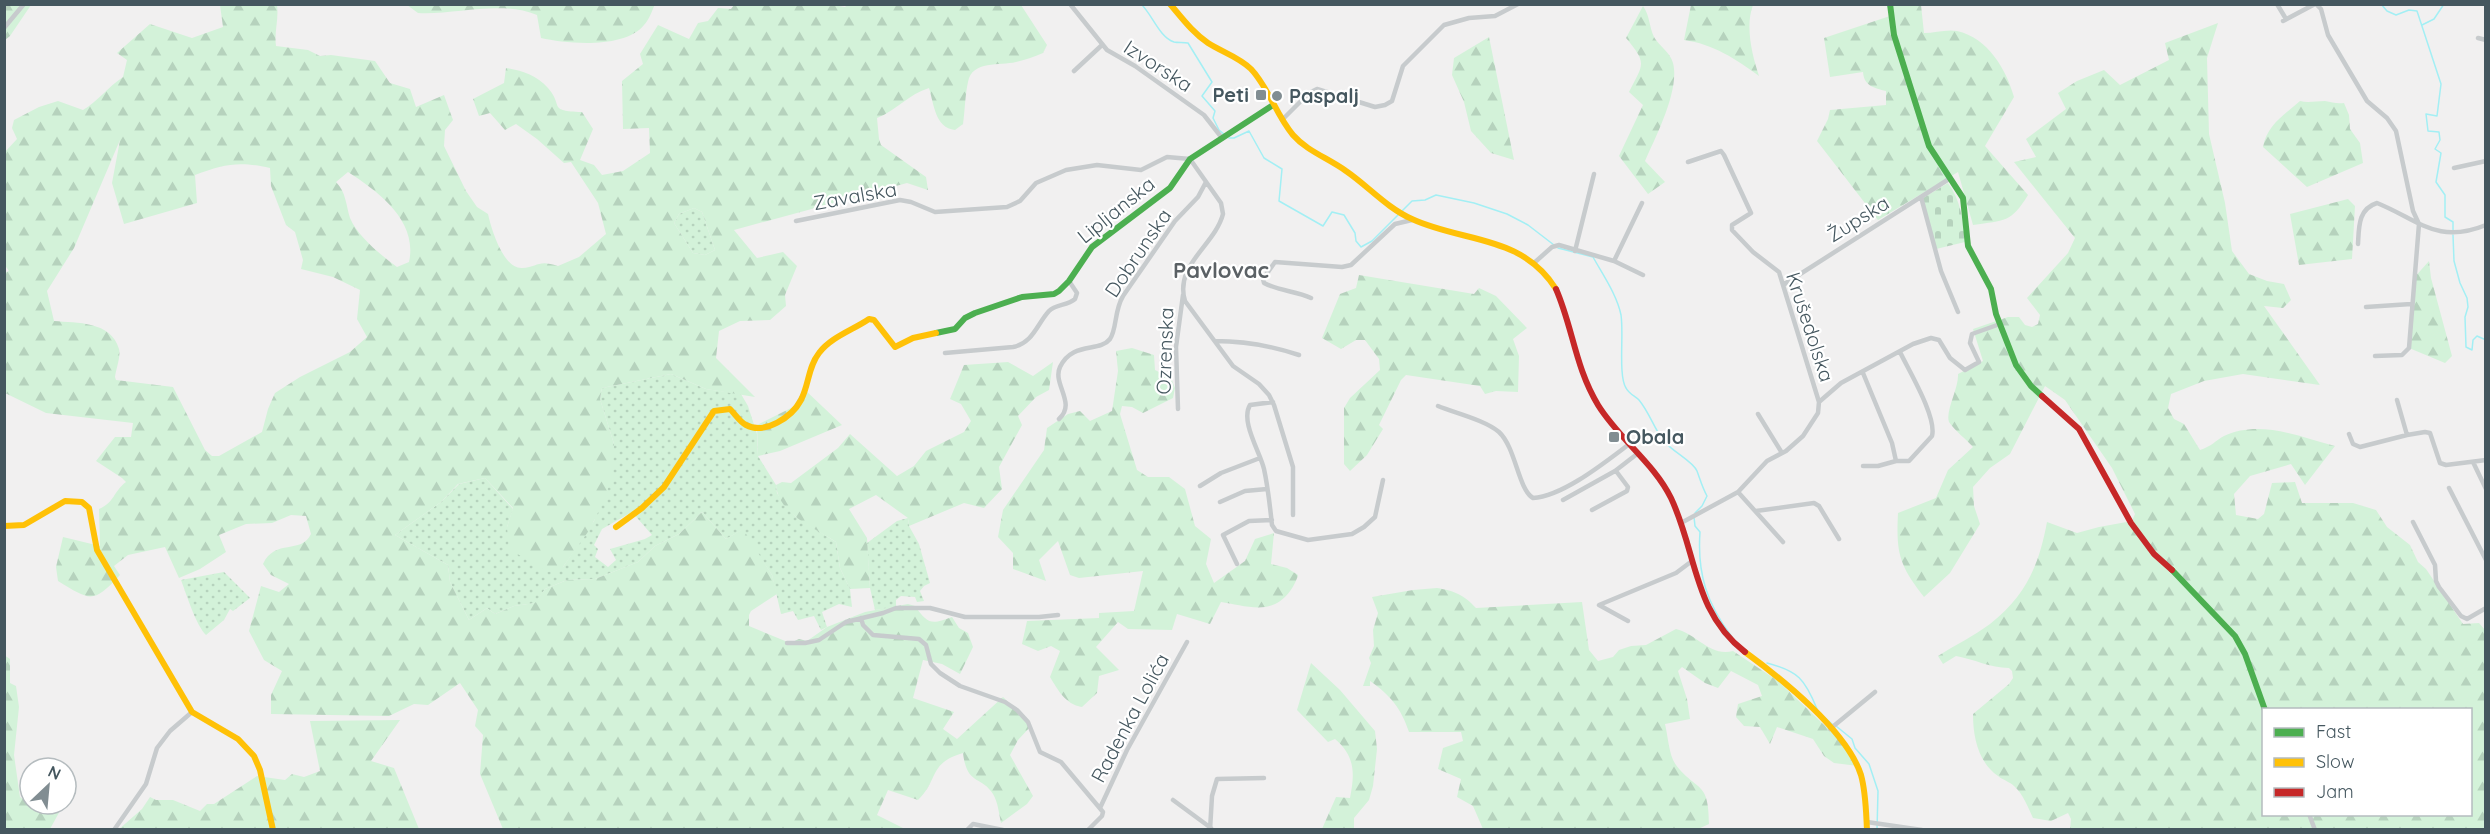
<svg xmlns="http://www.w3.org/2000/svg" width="2490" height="834" viewBox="0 0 2490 834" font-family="Quicksand,sans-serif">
  <defs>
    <pattern id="grass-dots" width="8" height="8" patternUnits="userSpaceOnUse" patternTransform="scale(1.5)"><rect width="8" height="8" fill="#d3f2d9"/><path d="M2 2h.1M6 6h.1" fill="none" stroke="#b6d2bd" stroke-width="1.8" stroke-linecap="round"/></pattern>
    <pattern id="forest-firs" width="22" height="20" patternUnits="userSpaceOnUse" patternTransform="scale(1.5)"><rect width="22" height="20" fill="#d3f2d9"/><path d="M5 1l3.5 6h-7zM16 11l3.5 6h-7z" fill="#b6d2bd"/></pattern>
    <pattern id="cemetery-stones" width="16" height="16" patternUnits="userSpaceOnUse" patternTransform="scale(1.5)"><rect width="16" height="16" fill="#d3f2d9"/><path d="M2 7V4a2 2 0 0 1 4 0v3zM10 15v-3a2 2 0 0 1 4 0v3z" fill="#b6d2bd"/></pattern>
  </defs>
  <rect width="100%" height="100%" fill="#f1f0f0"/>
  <path fill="url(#grass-dots)" fill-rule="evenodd" d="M694,208l8,4 13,38 -10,5 -12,-2 -19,-30 5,-9z
    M671,374l35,15 35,5 7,12 9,28 1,22 18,29 1,8 8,13 11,11 40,25 4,26 10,21 2,18 -13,-3 -17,8 5,15 -6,3 -7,-14 -16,4 -5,-9 -12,3 -9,-39 -30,-45 -16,9 -24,-27 -23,22 -24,12 -17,16 -43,17 -28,1 -22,9 -9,14 -22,3 -19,8 -8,-6 -18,12 -19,-38 -2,-17 -53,-30 46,-33 18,-18 26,-6 28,31 -6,18 56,40 31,-46 20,-77 -14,-45 2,-11zM632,512l20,23 -7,4 -35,10 6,11 -8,7 -13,-10 3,-8 -4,-4 8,-16z
    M908,518l1,8 10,18 11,39 -6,3 -4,5 4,10 -7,1 -2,-5 -14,-1 -5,4v7l-21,3 -5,-22 -3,-45 30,-22z
    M224,572l26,26 -17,13 -3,-2 -6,11 -18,15c-10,-10 -19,-39 -25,-55z"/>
  <path fill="url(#forest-firs)" fill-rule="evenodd" d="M655,4c-3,7 -6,16 -11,21 -19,24 -77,19 -103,13l-4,-23c-36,-15 -81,0 -119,-2l-11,-8z
    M828,4l17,3 3,-3 173,1 26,40 -4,8c-9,4 -18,7 -27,9 -16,4 -44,-2 -48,20 -3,13 -3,29 -5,42l-8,6c-20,-2 -21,-26 -26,-42 -20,6 -32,22 -52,30l2,21 2,6 45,32 2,13 -21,-7 -173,47 23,28 26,-6 14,14 -12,29 1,11 -16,14 -30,1 -21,10 -3,27 39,39 -49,-8 -35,-15 -69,14 -2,11 14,45 -2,32 -8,24 -14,29 -27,38 -15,5 -39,-23 -2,-22 6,-19 -28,-30 -27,6 -17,18 -46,33 53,30 2,17 19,38 18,-12 8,6 19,-8 21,-3 10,-14 22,-9 28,-1 43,-17 17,-16 24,-12 23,-22 24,27 17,-10 29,46 5,19 -26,17 -2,4v11l41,17 9,-4 8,2 20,-14 38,-15 43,-8 7,2c13,18 16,19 37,11l7,11 9,5 5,14 -13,27 -18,-10 -19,-4 -10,38 41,14 -11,17 14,10 46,-42 22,21 6,8 -13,14 -8,15 23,41 -6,8 -26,19c-2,-9 -3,-21 -8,-29 -12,-19 -26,-8 -30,-41 -35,10 -24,27 -45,47l-30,-10 -11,25 28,14h-402l-23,-55 3,-39 -8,-9 3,-16 -18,-27 -32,22 -14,-1 -25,12 -118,-2v-19l11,-24 -18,-11 -15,-29 12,-45 18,6 10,-8 -18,-9 -8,-11c12,-26 38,-9 48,-30l-5,-18 -15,-1 -19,8 -26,1 -27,11 7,17 -26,17 -21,9 -14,-31 -37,8 -14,11 6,9c-27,29 -29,26 -62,6l-2,-14 7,-30 37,9 -1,-37c16,-7 14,-17 27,-27l-4,-4 -26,-17 19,-24h16l2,-14 -87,-10 -41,-20 -1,-120 5,-2 -5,-7v-111l13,-14 -5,-11 2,-8 25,-13 19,-6 25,9c15,-9 25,-23 40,-33l4,-17 -10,-7 33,-29 42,14 31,-11 -3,-22h57c2,14 -3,27 -1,41l32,4 12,6 11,-1 44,6 15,22 20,6 6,18 28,-12 9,25 -8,10 -1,16 22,45 11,16 11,7c3,14 15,55 34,54 16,-1 16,-9 36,-2l21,-9 27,-23 -8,-31 -27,-41 -7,1 -27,-24 -21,-15 -11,6 -15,-17 -11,3 -6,-17 31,-16 2,-15c17,3 30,7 42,20 16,18 -1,23 34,24l11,17 -13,31 14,5 8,10 21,-4 27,-18 -1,-25 -26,1 -1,-48 21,-17 -3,-10 18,-29 31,14 9,-16 10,-2 10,-13 13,1 3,-4zM120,140l-8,43 12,41 73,-21 -2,-28c29,-11 44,-14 75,-7l1,18 15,39 9,7 8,28 -2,9 32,8 27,13 -3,29 10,18 -17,15 -50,25 -25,16 -7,16 -6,23 -43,24h-7l-7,-6 -32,-63 -57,-7 -1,-3c1,-8 6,-21 4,-28 -8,-28 -42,-26 -65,-28l-7,-30 27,-43zM348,172c31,20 70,49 61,90l-12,5c-16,-12 -39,-30 -47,-49 -4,-13 -4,-26 -14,-36zM694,208l8,4 13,38 -10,5 -12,-2 -19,-30 5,-9z
    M5,5h26l-21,31 -5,4z
    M1691,5h62c-8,21 -1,50 6,71 -23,-17 -46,-32 -75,-36z
    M1892,5h29l3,28c10,0 23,-4 33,-2 31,7 49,38 57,66l-29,49 43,49c-17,28 -23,25 -55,30l-15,-53 -80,48 -61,-79 11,-22 2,-9 56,-5v-14c-12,-3 -22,-5 -23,-19l-33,5 -6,-39 66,-22z
    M1643,6c7,10 6,20 11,31 5,9 16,15 19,26 7,27 -17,73 -28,98l20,21 -17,12 -29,-38 24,-51 -14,-13c14,-28 19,-28 -3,-54z
    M2218,23l-11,35 2,76 16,69 7,48 17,23 18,7 17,3 7,16 -8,8 -19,-2 56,79 -77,-11 -39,7 -33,13 -3,14 6,11 10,5 16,26c12,-4 15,-9 24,-14 36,-17 76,1 111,10l-30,39 -14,-21 -41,12 -16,18 2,21 22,4 6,-5 8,-31 23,-1 7,21h51l23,7 11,17 23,18 8,17 8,7 37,55 16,-1 6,7v199l-415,1 1,-11 -3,-6 -17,8 -18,-3c-5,-11 -10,-24 -19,-32 -4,-4 -11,-6 -16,-10 -20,-14 -25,-39 -25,-62l36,-30 4,-6 -1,-7 -3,-3c-19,0 -35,-9 -53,-12l-13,8 -5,-8c17,-11 36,-20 52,-32 36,-28 49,-59 57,-102l30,11 22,-6 33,-6 3,-7 -23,-46 -47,-68 -20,-14 -35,68 -20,14 -17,19 1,19 6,18 -30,49 -26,24c-25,-32 -28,-44 -26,-84l38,-15 12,-28 25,-23c-6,-7 -19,-17 -24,-25 -4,-11 10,-34 9,-48l25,-13 -10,-32 35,-12h11l6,8 7,2 6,-3 2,-9 -13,-17 41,-45 7,-15 -61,-76 22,-5 -10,-18 40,-30 -8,-16 19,-12 27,-11 16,15 49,-25 -4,-17zM2264,710h206v104h-206z
    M1489,37l25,123 -23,-7 -20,-22 -7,-29 -12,-27 2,-17z
    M2300,101c8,2 16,0 25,0 7,1 11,3 19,2l5,12 1,14 10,14 3,20 -56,24 -44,-40c4,-22 21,-32 37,-46z
    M2348,199l7,7 -3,53 -53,6 -9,-51z
    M2429,261l2,17 21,78 -7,7 -36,-15 4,-69z
    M1359,275l115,19 5,-6 17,8 31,32 -14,11 6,17 -1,36 -22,-1 -11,3 -5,-8 -74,-11 -5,5 -22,45 4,4 -16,26 -17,16 -6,-7v-56l6,-10 30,-28 -1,-11 -14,-19h-9l-15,9 -19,-11 18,-44 16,-6z
    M1132,348l22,7 1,15 16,8 4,10 -2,10 -30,15 -11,-6 -10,-1 -2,8 17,56 11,7h21l16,12 10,37 16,13 -5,25 8,19 31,-22 10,-22 19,-6 -3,31 16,4 11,7c-4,14 -16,30 -33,32 -13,2 -31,-3 -44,-5l-11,22 -33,-10 -5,16 -44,-1 -10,-7 -22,25 23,23 -20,6 -2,17 -15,14c-17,-3 -24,-17 -32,-30l10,-26 -9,-5 -13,5 -16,-7 5,-23 72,-3v-5l35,-2 9,-40 -64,7 -9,-3 -12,-34 -19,19 7,21 -33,-12v-16l-15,-16 5,-27 41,-60 3,-22 21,-14 12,-3 10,10 22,-10 6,-40 -2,-20z
    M1008,362l25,14 20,-14 -4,28 -13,7 -18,19 4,9 -23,42 3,22 -18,19 -20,-5 -55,23 -1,-8 -32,-23 -27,14 18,29 3,50 -20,1 -10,-21 -4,-26c-21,-14 -58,-28 -60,-57l6,-3 9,1 47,-35 12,-14 47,42 17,-10 12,-15 38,-19 7,-11 -10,-17 -11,-5 14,-34z
    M804,389l38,36 -62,26 -22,5 -1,-31 36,-18z
    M1437,588c18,3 27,7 39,20l106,-6 7,48 9,11 15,-4 6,-7 12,-4 15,-1 30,-16c21,5 34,28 57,22l45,30 66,63 14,22 -24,-3 -10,-7 -11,-17 -36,-12 -7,17 -10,-17 -16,-1 -8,-9 2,-13 24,-8 -4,-11 -27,-14 -13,17 -13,-5 -23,-16 -4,4 9,28 3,20 -25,5c3,12 4,32 11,41 21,27 33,15 33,59l-13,6 -213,-1 -10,-23 -16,-9 4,-18 -23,-10 5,-21 20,-7 -2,-9h-52c-8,-24 -19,-37 -39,-51v5h-7l8,-23 -2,-5 5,-12 -1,-16 5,-17 -6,-16 41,-7z
    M4,655l6,4v24l6,3 3,21 -5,48 6,42 10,7 31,5 -11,20h-45z
    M1311,663l29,27 35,41 2,18 -4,37 -4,14 -15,18v11h-32l14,-32 14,1c5,-25 5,-42 -15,-59l-7,3 -31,-32z
    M400,720l-29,41 23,7 25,61 -301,1 24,-21 8,-12 6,3h17l27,11 7,-7h7l43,-28 28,4 7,-6 12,3 16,-6 -10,-50z"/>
  <path fill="url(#cemetery-stones)" d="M1948,183c13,18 15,37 17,59l-29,7 -13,-51z"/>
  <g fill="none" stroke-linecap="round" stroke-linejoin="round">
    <path stroke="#a3eff4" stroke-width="1.5" d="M1141,4c11,10 18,33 33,38 4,1 10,0 14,1l24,39 -10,14 13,15 -2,7 6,12 6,5
      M2381,4l6,7 9,4 13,-5 8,1 24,73 -4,32 -11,-2 2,17 11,1 1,8 -5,9 6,4 -5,29 9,13v22l8,5v8
      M2422,25l12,-6 10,-15
      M1229,138h5l15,-7 15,27 18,11 -3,32 44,25 9,-14 12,3 11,18 1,8 5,6 11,-6 27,-27
      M1402,211l10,-10 13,-1 11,-5 38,8 33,11 21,11 26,20
      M2453,235l1,26 6,22 7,15 1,9 -3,10 1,30 6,3 1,-10 4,-4 9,4
      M1558,248l35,9c10,18 24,38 28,58 3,19 -3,60 5,73 3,6 9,8 13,12 10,12 15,28 24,40 8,11 30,21 34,31 3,8 5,16 10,25l-5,10 -7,7
      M2486,353v13
      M1694,517l1,9 5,6c-3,42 7,72 32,105
      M1767,663c31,8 38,16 50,46
      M1824,717l8,7
      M1836,726l16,13 3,9 14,16 9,27 -1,39"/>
    <path stroke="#c7cbcd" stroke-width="4.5" d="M1070,4l37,46 28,16 69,49 18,23
      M2277,4l9,15
      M2316,4l5,5 7,26 39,66 20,17 9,13 17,80 6,13 -10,124 -7,7 -27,1
      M2283,21l32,-17
      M4,28l20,-24
      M2478,38l8,2
      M1074,71l28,-26
      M1282,120l27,-27 8,-4 58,18 10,-2 7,-4 11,-35 41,-41 25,-7 26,-2 23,-12
      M1688,162l33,-11 3,4 27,58 -19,12v5l21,22 26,20 40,130
      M2454,168l32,-7
      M1921,197l20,74 17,41
      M796,221l104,-21 11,2 24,10 72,-5 13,-6 16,-18 30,-13 31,-5 44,5 26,-13 23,2 31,44 2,11c-8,31 -49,51 -38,87l48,65 26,18 10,11 5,10 19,62v48
      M2358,244c1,-17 0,-35 19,-41 42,17 60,42 109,22
      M1575,251l19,-77
      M1614,261l28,-58
      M1534,263l18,-16 7,-2 55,16 29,14
      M1783,285l166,-106
      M1311,298c-15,-7 -32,-7 -47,-15l-1,-4 12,-17 67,5 9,-2 44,-41 17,-4
      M2366,307l45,-3
      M1215,341c29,0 57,5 84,14
      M945,353l68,-6c20,-4 24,-23 36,-36 7,-7 18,-5 26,-12l2,-6 -8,-12
      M1863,373l29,70 4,18
      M2397,400l10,35 18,-3 5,1 10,30 6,2 40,-5
      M1273,402l-23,3c-10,16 10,47 14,64 4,18 6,37 8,56l4,6 32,9 44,-6 12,-7 11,-10 8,-37
      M1438,406c17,7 47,14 61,26 17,16 19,57 34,66 30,-2 71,-35 95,-53
      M1178,409l-2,-62 7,-52
      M1758,414l24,39
      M1059,419c18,-16 -7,-35 1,-52 13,-26 39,-14 50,-28 7,-10 4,-28 13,-43l52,-75 23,-24 8,-15
      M2349,434l4,10 7,3 47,-12
      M2473,462l13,27
      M1863,466h15l18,-5h13l23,-25c5,-19 -23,-65 -32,-84
      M1200,486l21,-13 39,-15
      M2449,488l37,72
      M1738,492l45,50
      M1563,500l52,-29 22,-17
      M1220,502l25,-11 22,-2
      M1592,510l35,-19 1,-4 -12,-16
      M1756,511l58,-8 5,3 20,33
      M2413,522l22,43 1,16 3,6 22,29 6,3 19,-11
      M1681,523l57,-31 29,-31 19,-10 17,-15 15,-23 1,-11 22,-19 72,-39 18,-6 8,2 11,18 15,12 14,-8 -9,-19 2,-9 28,-10
      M1237,564l-14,-29 26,-14 23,-1
      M861,618l2,7 10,10 46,4 7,6 5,19 9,9 20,13 45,16 12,8 11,12 12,30 21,10 42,50 -1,4 -14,14
      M1628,621l-29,-16 77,-32 16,-12
      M787,643h18l14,-3 27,-18 37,-9 13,-5h34l35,9h74l19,-2
      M1830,729l45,-37
      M1173,800l38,28
      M1100,808l27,-58 60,-108
      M2309,814l6,16
      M1867,822l55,8
      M114,830l32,-46 11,-36 13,-17 22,-19
      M967,830l6,-6 30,6
      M1210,830l2,-34 5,-17 47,-1"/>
    <path stroke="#4caf50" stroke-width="6" d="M1890,4l4,31 35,111 34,52 5,48 23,43 5,25 20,51 15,21 11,10
      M936,333l19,-4 10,-11 10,-5 47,-16 32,-3 5,-3 10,-10 23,-34 78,-59 20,-29 83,-54
      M2172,570l63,66 10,18 20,56"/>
    <path stroke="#ffc107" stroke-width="6" d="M1170,4c12,14 23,29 38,39 14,9 31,14 43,26 18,19 25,46 42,66 14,16 35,23 53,36 22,15 41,37 66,48 52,24 109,15 144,70
      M4,526l20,-1 41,-24 17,1 7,6 8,42 95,162 46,27 16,17 6,14 13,60
      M616,527l26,-19 22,-21 50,-76 16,-2c5,5 10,13 16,16 19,10 46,-8 55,-25 8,-15 7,-33 18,-47 12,-16 34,-23 50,-34l5,1 21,27 18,-9 23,-5
      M1745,652c37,27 102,79 116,123 5,18 5,37 6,55"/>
    <path stroke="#c62828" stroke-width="6" d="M1556,289c17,39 19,78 42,116 21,34 56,58 73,93 26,55 22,114 74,154
      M2042,396l37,33 52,94 23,31 18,16"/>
  </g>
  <g fill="#818d92" stroke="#fff" stroke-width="2">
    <rect x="1255" y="89" width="12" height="12" rx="3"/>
    <circle cx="1277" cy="96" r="6"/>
    <rect x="1608" y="431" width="12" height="12" rx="3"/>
  </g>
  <g text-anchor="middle" stroke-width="4.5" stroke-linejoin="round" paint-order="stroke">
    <g font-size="20" fill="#45575f" stroke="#fff">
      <text transform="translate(1158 66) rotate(33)" y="7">Izvorska</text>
      <text transform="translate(855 196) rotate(-10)" y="7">Zavalska</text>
      <text transform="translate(1116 210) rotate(-39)" y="7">Lipljanska</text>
      <text transform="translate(1858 219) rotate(-32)" y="7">Župska</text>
      <text transform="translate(1138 253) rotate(-56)" y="7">Dobrunska</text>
      <text transform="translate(1810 327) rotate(72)" y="7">Krušedolska</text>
      <text transform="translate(1165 351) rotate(-88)" y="7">Ozrenska</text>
      <text transform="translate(1130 718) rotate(-62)" y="7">Radenka Lolića</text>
    </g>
    <g font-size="20" font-weight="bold" fill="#45575f" stroke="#fff" text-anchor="start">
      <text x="1249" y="102" text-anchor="end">Peti</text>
      <text x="1289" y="103">Paspalj</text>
      <text x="1626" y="444">Obala</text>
    </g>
    <g font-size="22" font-weight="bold" fill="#5b6165" stroke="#fff">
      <text x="1221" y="278">Pavlovac</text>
    </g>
  </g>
  <rect width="2490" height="834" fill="none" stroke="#45575f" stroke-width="12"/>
  <rect x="2262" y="708" width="210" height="108" fill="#ffffff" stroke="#b5bcbf" stroke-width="1.5"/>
  <rect x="2274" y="728" width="30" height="9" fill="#4caf50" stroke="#b5bcbf" stroke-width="1.5"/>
  <text x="2316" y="738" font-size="18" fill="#45575f">Fast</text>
  <rect x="2274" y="758" width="30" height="9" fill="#ffc107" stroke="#b5bcbf" stroke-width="1.5"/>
  <text x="2316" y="768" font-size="18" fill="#45575f">Slow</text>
  <rect x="2274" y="788" width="30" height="9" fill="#c62828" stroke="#b5bcbf" stroke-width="1.5"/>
  <text x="2316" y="798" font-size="18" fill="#45575f">Jam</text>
  <g transform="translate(48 786) rotate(26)"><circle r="28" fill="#ffffff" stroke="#b5bcbf" stroke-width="1.5"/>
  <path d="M0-4.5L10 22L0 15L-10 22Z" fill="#818d92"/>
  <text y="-9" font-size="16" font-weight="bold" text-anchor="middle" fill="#45575f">N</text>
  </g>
</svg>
